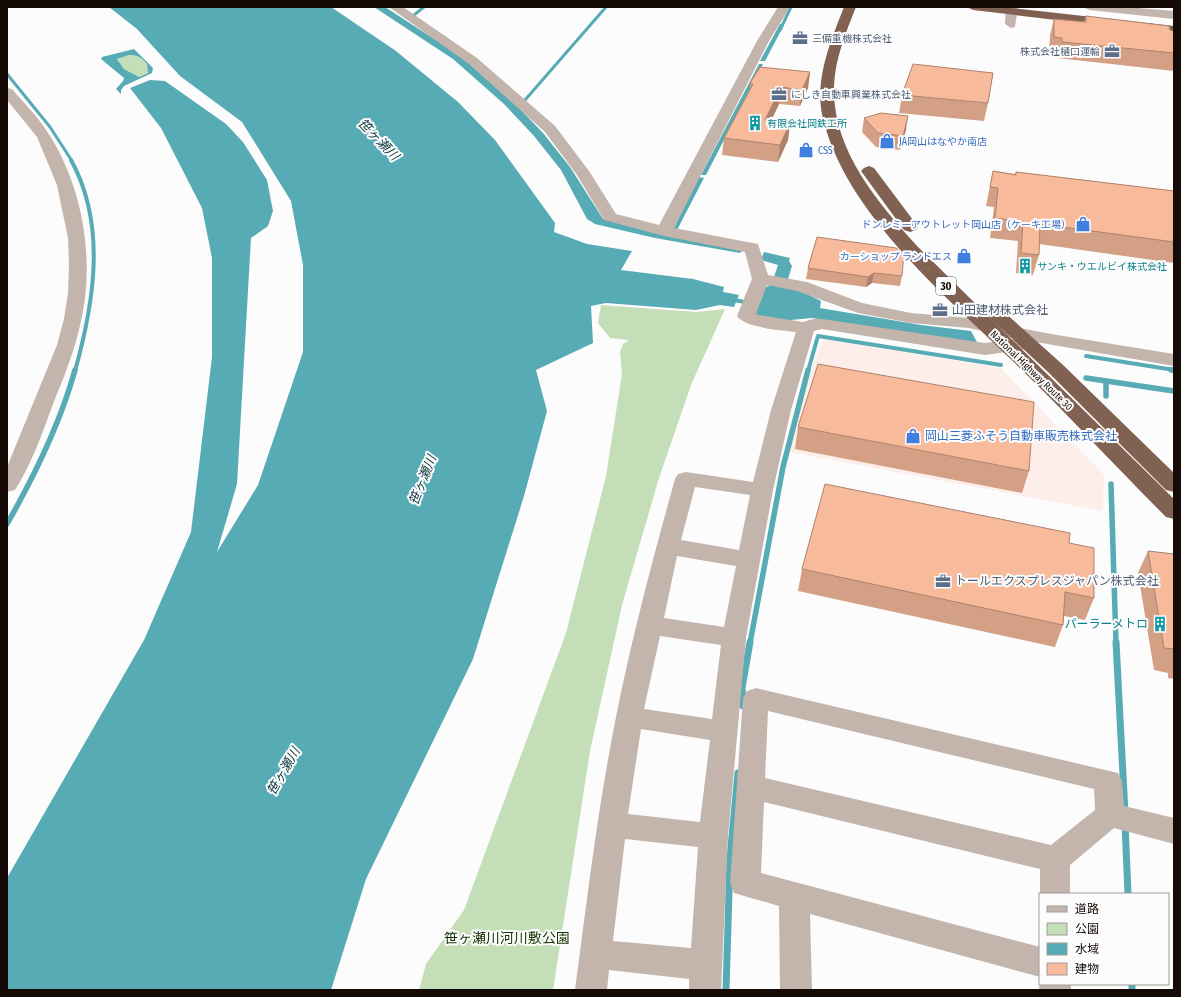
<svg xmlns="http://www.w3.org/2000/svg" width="1181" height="997" viewBox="0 0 1181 997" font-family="'Fira Sans Condensed','Noto Sans JP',sans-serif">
  <rect width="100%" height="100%" fill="#fcfcfc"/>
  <path fill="#feeeea" d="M823,339l178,29 103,107 -1,36 -314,-59 17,-69z"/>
  <path fill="#c4deb7" d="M129,55c9,0 12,2 18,9l1,9 -9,4 -15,-8 -7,-10z
    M601,305l95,7 29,-3 -34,76 -32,93 -37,127 -32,146 -37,239h-134l7,-26 38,-54 102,-277 40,-157 16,-102 -2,-22 3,-8 6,-4 -19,-2 -12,-15z"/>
  <path fill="#56abb4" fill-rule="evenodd" d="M109,7h222l65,44 62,51 37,38 60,83 -1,9 33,12 45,7 -11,19 72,9 31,8 -1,5 16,3 -5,12 -14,-2 -24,5 -90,-7 -15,3 2,37 -57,27 11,41 -23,85 -51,163 -107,220 -35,111h-324v-112l137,-238 47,-108 21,-175v-99l-10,-50 -41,-80 -31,-40 20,-8 15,1 61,43 17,18 24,38 6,31 -5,15 -17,12 -14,246 -20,68 41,-67 45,-133v-87l-12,-64 -49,-79 -62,-46 -43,-47z
    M374,7h11l77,50 57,51 24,25 27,34 33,52 141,30 -4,4 -85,-15 -60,-14 -8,-5 -26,-49 -27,-34 -30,-32 -51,-45z
    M780,24l4,1 -19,36h-5z
    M134,49l19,19 -1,5 -28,13 -3,4v4l-5,-5 7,-8 1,-3 -23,-19 1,-2zM129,55c9,0 12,2 18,9l1,9 -9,4 -15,-8 -7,-10z
    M759,64h4l-57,111h-5z
    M699,177l5,1 -27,52h-4z
    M764,252l26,6 -1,3 3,5 -4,13 -14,-2 4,-12 -17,-5z
    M773,284l28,7 20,10 -1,7 101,17 50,6 7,13 -166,-26 -32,3 -25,-6 3,-25z"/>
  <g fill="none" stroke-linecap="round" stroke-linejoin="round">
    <path stroke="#56abb4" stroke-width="3" d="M414,15l10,-8
      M780,30l11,-23
      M7,74l43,53 22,34
      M525,100l81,-93"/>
    <path stroke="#56abb4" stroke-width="4" d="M71,160c36,65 23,143 4,211
      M729,299l21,4
      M1086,356l88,14
      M808,371l10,-35 183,29"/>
    <path stroke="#56abb4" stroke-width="5.5" d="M1171,370h3
      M1086,378l88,13
      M1106,381v15
      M1111,484l5,159
      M7,524c28,-49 53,-100 68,-154
      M750,643l33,-176 25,-97"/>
    <path stroke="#56abb4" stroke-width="7" d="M1116,642l9,171
      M743,706l-1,-18 8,-46
      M1125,823l3,71
      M1132,984v6
      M726,990l4,-132 8,-85"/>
    <path fill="#c3b4ac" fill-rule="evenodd" d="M389,7h14l74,51 78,68 34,45 27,43 43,11 98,-184 21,-34h12l-21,34 -95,187 84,16 10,31 39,7 55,21 49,10 58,5 82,16 123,20v12l-138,-24 -2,5 -7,2 -42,6 -163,-26 -8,2 -23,79 -18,80 -27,148 -18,198 -7,154h-32v-11l-80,-9 -2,20h-32c12,-91 23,-183 41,-273 16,-80 37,-159 59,-238l3,-5 8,-2 67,10 18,-72 25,-78c-15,-2 -51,-4 -59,-16l15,-37 -7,-27 -81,-16 -60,-16 -27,-45 -32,-43 -76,-68zM767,285l30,6 61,22 53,10 58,5 49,11 -33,4 -163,-24h-9l-10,3 -44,-7 -3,-1zM695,487l55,8 -11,55 -58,-10zM677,556l59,10 -12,61 -60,-9zM660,636l61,9 -9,74 -68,-10zM641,729l69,11 -10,82 -72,-8zM625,839l73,8 -7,101 -78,-7z
      M1006,7h12l-3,20 -4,1 -6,-4z
      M1083,7h43l48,4v8l-85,-9z
      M7,88l5,1c13,15 28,30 38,47 33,52 45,125 31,185 -6,29 -17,56 -28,83 -11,30 -21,59 -38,86l-8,2v-25l50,-122 7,-26 4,-26 1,-27 -1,-28 -11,-53 -20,-48 -30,-37z
      M756,688l362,85 4,8 2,25 50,12v26l-60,-16 -44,37v29h-30v-25l-276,-67 -3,71 279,74v30l-230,-63 2,76h-32l-1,-84 -45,-13 -4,-10 13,-185 4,-7zM768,711l326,78 1,21 -44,35 -286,-67z
      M1040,981v3h31v6h-32z"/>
    <path fill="#816252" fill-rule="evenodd" d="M844,7h12c-10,25 -21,52 -22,79 -2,64 44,117 84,161l256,252v20l-8,-2c-48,-48 -94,-98 -143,-146 -70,-69 -180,-157 -201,-257 -7,-36 9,-74 22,-107z
      M967,7h36l171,19v8l-201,-24z
      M869,166l5,2 42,56 2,3 -2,3 -6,2 -6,-2 -43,-59 3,-3z
      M997,310l6,1 59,53 112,109v19l-8,-2 -118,-118 -57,-53 -3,-4 3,-4z"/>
  </g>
  <path fill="#d4a085" d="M1086,16l88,15v40l-117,-13v-4h-8l1,-19 4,-16 30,3z
    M810,72l-2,16 -8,18 -21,-2 -8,17 19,2 -2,17 -10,22 -56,-7 2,-17 26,-48v-7z
    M902,95l86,8 -4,18 -85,-8z
    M864,118l42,12 -6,20 -24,-3 -14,-15z
    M993,171l22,3 1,-2 158,19v72l-135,-19v11l-6,20 -17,-2 2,-32 -28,-3 4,-31 -8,-1z
    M817,237l85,39 -2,10 -28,-3 -6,4 -60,-8 2,-11z
    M798,427l231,44 -7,22 -227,-44z
    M1069,543l25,55 -9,22 -21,-4 -1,9 -8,22 -257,-56 4,-22z
    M1148,551l26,3v125l-6,-1v-5l-14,-3 -16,-97z"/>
  <path fill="#ad826c" d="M810,72l-2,16 -8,18 2,-16z
    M781,87l-2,17 -16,33 2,-17z
    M908,116l-2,14 -6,20 3,-14z
    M790,123l-2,17 -10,22 2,-17z
    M874,273l-2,10 -6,4 2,-10z"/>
  <path fill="#f7ba9b" stroke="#ad826c" d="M1086,16l83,10 1,4 4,1v22l-112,-11v-4l-8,-1v-18l32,3z
    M913,64l80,9 -5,30 -86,-8z
    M760,67l50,5 -8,18 -21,-3 -16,33 25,3 -10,22 -56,-7 29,-54 -3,-1z
    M881,113l27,3 -5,20 -25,-3 -14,-15z
    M993,171l23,4v-3l158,19v51l-134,-18 -1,31 -18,-2 2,-31 -28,-4 3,-30 -8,-1z
    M817,237l79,11 8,6 -2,22 -28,-3 -6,4 -60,-9z
    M818,364l216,38 -5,69 -231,-44z
    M825,484l245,49 -1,10 25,5v50l-29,-6 -2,33 -261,-56z
    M1148,551l26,3v95l-10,-1z"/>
  <defs>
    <g id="office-bare" transform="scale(1.2)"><path d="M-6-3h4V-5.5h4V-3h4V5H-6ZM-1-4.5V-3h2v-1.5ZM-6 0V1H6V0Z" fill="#5c6f8a" stroke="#fcfcfc" stroke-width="2.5" paint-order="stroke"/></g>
    <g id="building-bare" transform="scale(1.2)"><path d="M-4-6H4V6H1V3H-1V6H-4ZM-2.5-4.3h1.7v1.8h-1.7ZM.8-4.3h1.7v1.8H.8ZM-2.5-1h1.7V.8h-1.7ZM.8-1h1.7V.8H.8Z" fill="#0f9aa8" stroke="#fcfcfc" stroke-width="2.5" paint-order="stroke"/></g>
    <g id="shop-bare" transform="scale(1.2)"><path d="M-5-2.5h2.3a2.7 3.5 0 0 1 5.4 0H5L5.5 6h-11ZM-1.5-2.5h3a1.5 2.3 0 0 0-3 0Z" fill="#3f7fe0" stroke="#fcfcfc" stroke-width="2.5" paint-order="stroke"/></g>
  </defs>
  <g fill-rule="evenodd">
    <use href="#office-bare" x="800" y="38"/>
    <use href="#office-bare" x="1112" y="51"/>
    <use href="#office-bare" x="779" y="94"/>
    <use href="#building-bare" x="755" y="123"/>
    <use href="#shop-bare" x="887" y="141"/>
    <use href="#shop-bare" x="806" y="150"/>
    <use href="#shop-bare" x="1083" y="224"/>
    <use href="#shop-bare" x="964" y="256"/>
    <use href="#building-bare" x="1025" y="266"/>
    <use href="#office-bare" x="940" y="310"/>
    <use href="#shop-bare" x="913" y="436"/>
    <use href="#office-bare" x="943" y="581"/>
    <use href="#building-bare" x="1160" y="624"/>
  </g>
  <g text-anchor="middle" stroke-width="4" stroke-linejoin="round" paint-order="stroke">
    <g font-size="10" fill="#4e5e75" stroke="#fcfcfc" text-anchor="start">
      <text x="812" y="42">三備重機株式会社</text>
      <text x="1100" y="55" text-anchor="end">株式会社樋口運輸</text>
      <text x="791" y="98">にしき自動車興業株式会社</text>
    </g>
    <g font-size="10" fill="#0d838f" stroke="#fcfcfc" text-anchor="start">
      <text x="767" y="127">有限会社岡鉄工所</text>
      <text x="1037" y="270">サンキ・ウエルビイ株式会社</text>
    </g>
    <g font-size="10" fill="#366cbe" stroke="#fcfcfc" text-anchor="start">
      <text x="899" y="145">JA岡山はなやか南店</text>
      <text x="818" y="154">CSS</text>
      <text x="1071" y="228" text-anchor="end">ドンレミーアウトレット岡山店（ケーキ工場）</text>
      <text x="952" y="260" text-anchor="end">カーショップ ランドエス</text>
    </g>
    <g font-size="10" fill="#150a05" stroke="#fcfcfc">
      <text transform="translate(1032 370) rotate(44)" y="4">National Highway Route 30</text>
    </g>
    <rect fill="#fcfcfc" stroke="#5a534f" stroke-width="1" x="936" y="277" width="20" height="18" rx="3"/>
    <g font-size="11" font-weight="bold" fill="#150a05">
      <text x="946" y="290">30</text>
    </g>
    <g font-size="12" fill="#4e5e75" stroke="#fcfcfc" text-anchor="start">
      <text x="952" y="314">山田建材株式会社</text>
      <text x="955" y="585">トールエクスプレスジャパン株式会社</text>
    </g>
    <g font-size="12" fill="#366cbe" stroke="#fcfcfc" text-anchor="start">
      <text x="925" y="440">岡山三菱ふそう自動車販売株式会社</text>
    </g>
    <g font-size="12" fill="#0d838f" stroke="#fcfcfc" text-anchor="end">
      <text x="1148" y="628">パーラーメトロ</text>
    </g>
    <g font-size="13" font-style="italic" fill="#0d373b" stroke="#fcfcfc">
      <text transform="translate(379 139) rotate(46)" y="5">笹ヶ瀬川</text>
      <text transform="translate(422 480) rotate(-68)" y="5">笹ヶ瀬川</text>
      <text transform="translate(283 771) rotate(-60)" y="5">笹ヶ瀬川</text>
    </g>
    <g font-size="14" fill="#153500" stroke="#fcfcfc">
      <text x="507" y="943">笹ヶ瀬川河川敷公園</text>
    </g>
  </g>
  <rect width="1181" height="997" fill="none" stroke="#150a05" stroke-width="16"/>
  <rect x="1039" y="893" width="130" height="92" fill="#fcfcfc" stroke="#a09b99"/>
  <rect x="1047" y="906" width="20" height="6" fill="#c3b4ac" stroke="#a09b99"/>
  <text x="1075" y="913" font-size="12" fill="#150a05">道路</text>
  <rect x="1047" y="923" width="20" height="12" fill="#c4deb7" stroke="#a09b99"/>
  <text x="1075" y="933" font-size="12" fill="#150a05">公園</text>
  <rect x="1047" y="943" width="20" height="12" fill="#56abb4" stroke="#a09b99"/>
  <text x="1075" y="953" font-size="12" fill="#150a05">水域</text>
  <rect x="1047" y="963" width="20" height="12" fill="#f7ba9b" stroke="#a09b99"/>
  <text x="1075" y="973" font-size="12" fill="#150a05">建物</text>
</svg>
